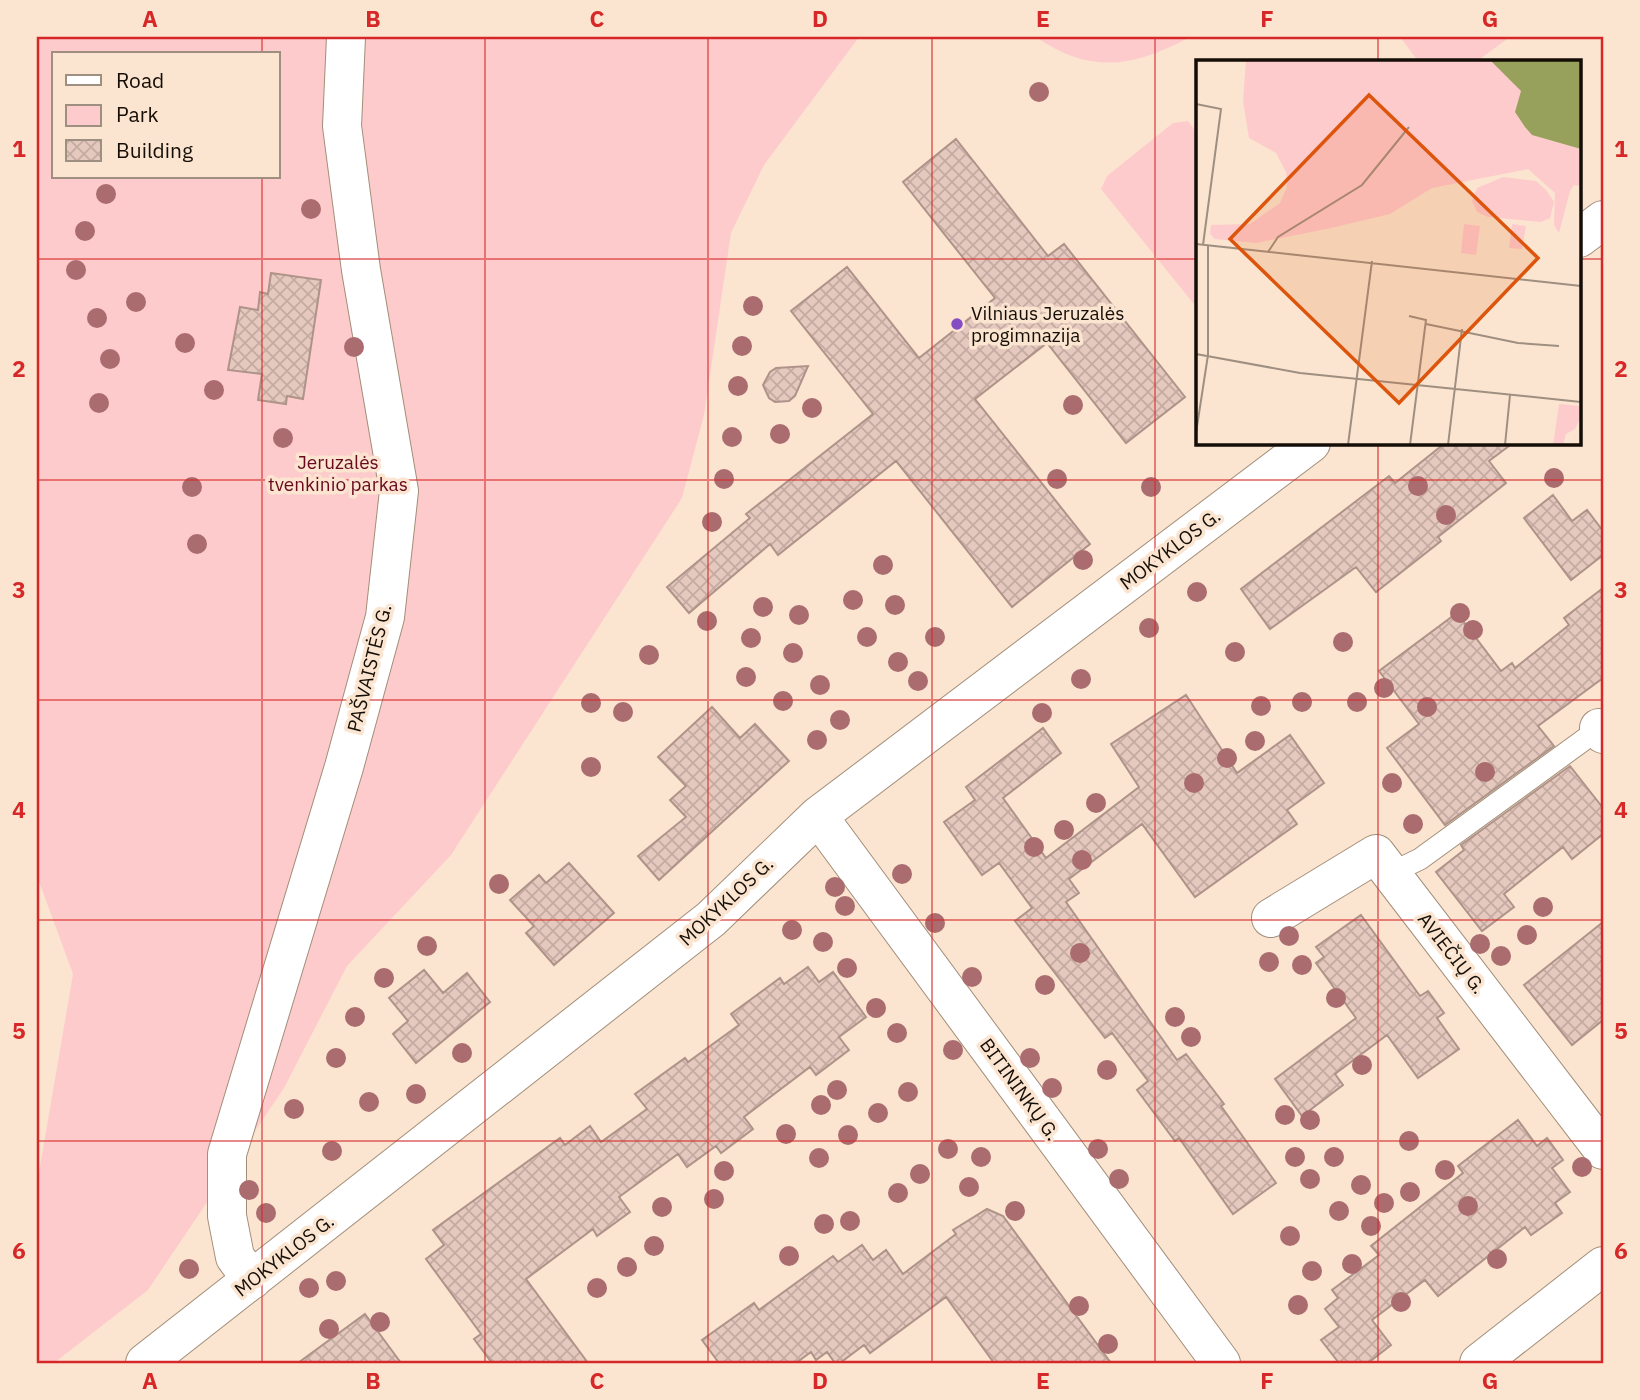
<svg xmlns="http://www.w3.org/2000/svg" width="1640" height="1400" viewBox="0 0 1640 1400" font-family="'IBM Plex Sans',sans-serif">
  <defs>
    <pattern id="building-cross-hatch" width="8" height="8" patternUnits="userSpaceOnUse" patternTransform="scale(1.75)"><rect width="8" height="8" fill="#e6c9be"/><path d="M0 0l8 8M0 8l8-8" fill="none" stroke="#c4aba2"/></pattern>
  </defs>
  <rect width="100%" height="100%" fill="#fbe5d0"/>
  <path fill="#fecbcd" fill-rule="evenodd" d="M37,37h822l-95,128 -33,68 -27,182 -22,83 -231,357 -104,111 -63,122 -136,202 -94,73h-17v-179l36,-210 -36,-98zM54,54h224v123h-224z
    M1036,37h154c-56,30 -99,38 -154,0z
    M1400,37h110l-33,24h-59z
    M1188,121l9,12v175l-96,-119 6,-13 66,-53z"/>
  <path fill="url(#building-cross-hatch)" stroke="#af9389" stroke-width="2" d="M956,139l92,117 16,-12 121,153 -59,46 -79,-100 -72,56 115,145 -78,63 -116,-146 -118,94 -8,-11 -81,69 -22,-26 83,-69 -4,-4 127,-100 -82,-103 56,-44 72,91 76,-60 -92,-116z
    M271,273l50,7 -18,119 -16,-3 -1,8 -28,-4 4,-26 -34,-4 12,-63 18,3 2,-18 8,2z
    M808,366l-13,30 -6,5 -14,1 -6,-4 -6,-13 7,-13 6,-4z
    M1445,443h68l-24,18 17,22 -68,54 3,4 -65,51 -20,-25 -86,62 -29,-40 148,-113 6,7z
    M1553,495l19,26 15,-11 16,21v24l-32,25 -47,-62z
    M1603,588v90l-65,48 16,20 -109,79 -58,-77 32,-24 -40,-53 78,-58 44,58 11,-8 3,5 54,-43 -5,-7z
    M1186,695l51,78 53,-38 34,48 -37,27 10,14 -102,73 -53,-73 -73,55 10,14 -13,9 111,158 9,-6 38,50 -3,2 55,77 -43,31 -54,-76 -4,3 -38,-51 11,-9 -36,-48 -7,5 -90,-117 17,-13 -33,-45 -17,12 -38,-53 31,-22 -9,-13 77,-59 18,25 -58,45 43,60 93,-71 -28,-43z
    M712,707l28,31 15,-14 34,37 -130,119 -21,-24 48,-39 -16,-17 16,-14 -28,-29z
    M1570,766l33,42v26l-31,25 -9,-12 -23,18 -36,29 10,13 -32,24 -46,-59 28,-22 -3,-5z
    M569,863l45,50 -60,52 -28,-32 8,-7 -24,-26 29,-25 7,8z
    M1361,915l59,81 8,-5 16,22 -7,5 22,31 -41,29 -31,-43 -52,39 8,11 -41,31 -27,-37 81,-61 -40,-55 8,-6 -8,-10z
    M1603,922v98l-31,25 -48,-60z
    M808,967l11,15 14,-10 33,45 -27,20 10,13 -33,25 -6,-8 -66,50 9,12 -32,24 -5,-7 -29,21 -9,-13 -59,43 11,15 -33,24 -4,-7 -67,50 62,84h-96l-18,-24 7,-5 -55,-75 18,-14 -11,-15 127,-92 5,7 25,-19 11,16 46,-33 -12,-15 50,-36 3,4 51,-37 -8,-11 49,-36 4,6z
    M424,970l19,23 24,-20 23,29 -74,61 -23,-29 15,-13 -19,-23z
    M1518,1120l19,26 10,-8 16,22 -11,8 18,24 -15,11 7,10 -31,22 -6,-8 -87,69 -13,-16 -53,40 19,25 -23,18h-29l-18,-23 18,-13 -14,-18 13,-11 -6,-8 47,-35 -8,-9 92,-73 -5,-7z
    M987,1209l16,7 108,147h-117l-48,-66 -76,56 -6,-8 -24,18h-5l-8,-11 -11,8 -5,-8 -15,11h-77l-17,-23 52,-37 5,7 74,-54 5,6 24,-17 11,15 13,-10 17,24 53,-40 -3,-4z
    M365,1314l36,49h-103z"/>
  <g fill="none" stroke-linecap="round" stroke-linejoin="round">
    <g stroke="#a28e7a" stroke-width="23">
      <path id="lane" d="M1391,873l29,-14 183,-133"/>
    </g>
    <g stroke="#a28e7a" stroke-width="40">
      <path id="street" d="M1579,238l24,-18
        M1599,728l4,6
        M818,816l403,547
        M1271,918l105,-64 227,296
        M252,1280l-17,-23 -8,-41v-62l117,-387 41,-150 14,-126 -38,-221 -19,-144 4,-89
        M145,1363l566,-444 107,-103 493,-373
        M1479,1363l124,-97"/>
    </g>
    <use href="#lane" stroke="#fff" stroke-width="21"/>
    <use href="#street" stroke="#fff" stroke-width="38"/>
  </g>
  <g fill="#aa6c6f">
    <circle cx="1039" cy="92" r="10"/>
    <circle cx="106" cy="194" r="10"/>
    <circle cx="311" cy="209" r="10"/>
    <circle cx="85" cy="231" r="10"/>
    <circle cx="76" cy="270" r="10"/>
    <circle cx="136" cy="302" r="10"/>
    <circle cx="753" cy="306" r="10"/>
    <circle cx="97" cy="318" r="10"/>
    <circle cx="185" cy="343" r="10"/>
    <circle cx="742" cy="346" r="10"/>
    <circle cx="354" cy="347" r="10"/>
    <circle cx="110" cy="359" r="10"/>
    <circle cx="738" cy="386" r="10"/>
    <circle cx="214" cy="390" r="10"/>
    <circle cx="99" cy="403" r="10"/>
    <circle cx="1073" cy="405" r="10"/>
    <circle cx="812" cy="408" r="10"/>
    <circle cx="780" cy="434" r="10"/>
    <circle cx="732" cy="437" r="10"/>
    <circle cx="283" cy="438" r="10"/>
    <circle cx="1554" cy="478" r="10"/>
    <circle cx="724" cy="479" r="10"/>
    <circle cx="1057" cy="479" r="10"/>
    <circle cx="1418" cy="486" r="10"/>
    <circle cx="192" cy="487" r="10"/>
    <circle cx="1151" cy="487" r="10"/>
    <circle cx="1446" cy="515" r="10"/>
    <circle cx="712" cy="522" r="10"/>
    <circle cx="197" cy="544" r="10"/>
    <circle cx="1083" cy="560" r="10"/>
    <circle cx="883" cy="565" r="10"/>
    <circle cx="1197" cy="592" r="10"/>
    <circle cx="853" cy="600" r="10"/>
    <circle cx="895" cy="605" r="10"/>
    <circle cx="763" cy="607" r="10"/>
    <circle cx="1460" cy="613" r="10"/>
    <circle cx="799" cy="615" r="10"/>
    <circle cx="707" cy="621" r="10"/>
    <circle cx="1149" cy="628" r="10"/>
    <circle cx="1473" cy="630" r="10"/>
    <circle cx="867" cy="637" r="10"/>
    <circle cx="935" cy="637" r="10"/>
    <circle cx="751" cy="638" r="10"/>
    <circle cx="1343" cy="642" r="10"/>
    <circle cx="1235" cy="652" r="10"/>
    <circle cx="793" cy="653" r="10"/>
    <circle cx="649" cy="655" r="10"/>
    <circle cx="898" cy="662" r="10"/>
    <circle cx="746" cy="677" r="10"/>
    <circle cx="1081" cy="679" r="10"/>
    <circle cx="918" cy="681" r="10"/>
    <circle cx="820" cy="685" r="10"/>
    <circle cx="1384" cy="688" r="10"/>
    <circle cx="783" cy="701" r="10"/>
    <circle cx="1302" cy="702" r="10"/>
    <circle cx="1357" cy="702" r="10"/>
    <circle cx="591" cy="703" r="10"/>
    <circle cx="1261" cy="706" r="10"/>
    <circle cx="1427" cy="707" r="10"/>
    <circle cx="623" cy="712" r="10"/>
    <circle cx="1042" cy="713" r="10"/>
    <circle cx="840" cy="720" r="10"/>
    <circle cx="817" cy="740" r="10"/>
    <circle cx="1255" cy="741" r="10"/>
    <circle cx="1227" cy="758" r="10"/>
    <circle cx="591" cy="767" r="10"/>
    <circle cx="1485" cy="772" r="10"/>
    <circle cx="1194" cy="783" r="10"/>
    <circle cx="1392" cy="783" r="10"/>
    <circle cx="1096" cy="803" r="10"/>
    <circle cx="1413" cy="824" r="10"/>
    <circle cx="1064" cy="830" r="10"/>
    <circle cx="1034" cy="847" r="10"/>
    <circle cx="1082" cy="860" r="10"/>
    <circle cx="902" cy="874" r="10"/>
    <circle cx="499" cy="884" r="10"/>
    <circle cx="835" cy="887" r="10"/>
    <circle cx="845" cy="906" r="10"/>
    <circle cx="1543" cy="907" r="10"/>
    <circle cx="935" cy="923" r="10"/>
    <circle cx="792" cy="930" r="10"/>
    <circle cx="1527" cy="935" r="10"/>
    <circle cx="1289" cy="936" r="10"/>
    <circle cx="823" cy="942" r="10"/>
    <circle cx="1480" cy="944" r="10"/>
    <circle cx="427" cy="946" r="10"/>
    <circle cx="1080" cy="953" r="10"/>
    <circle cx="1501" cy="956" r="10"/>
    <circle cx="1269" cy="962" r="10"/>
    <circle cx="1302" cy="965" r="10"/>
    <circle cx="847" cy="968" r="10"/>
    <circle cx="972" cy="977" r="10"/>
    <circle cx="384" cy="978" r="10"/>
    <circle cx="1045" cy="985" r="10"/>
    <circle cx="1336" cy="998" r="10"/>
    <circle cx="876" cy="1008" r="10"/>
    <circle cx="355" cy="1017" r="10"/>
    <circle cx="1175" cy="1017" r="10"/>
    <circle cx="897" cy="1033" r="10"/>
    <circle cx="1191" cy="1037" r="10"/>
    <circle cx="953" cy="1050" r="10"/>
    <circle cx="462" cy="1053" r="10"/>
    <circle cx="336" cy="1058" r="10"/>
    <circle cx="1030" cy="1058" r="10"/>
    <circle cx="1362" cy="1065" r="10"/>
    <circle cx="1107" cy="1070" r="10"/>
    <circle cx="1052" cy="1088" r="10"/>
    <circle cx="837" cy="1090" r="10"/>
    <circle cx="908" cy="1092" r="10"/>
    <circle cx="416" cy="1094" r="10"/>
    <circle cx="369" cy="1102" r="10"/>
    <circle cx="821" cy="1105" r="10"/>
    <circle cx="294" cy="1109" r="10"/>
    <circle cx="878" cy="1113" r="10"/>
    <circle cx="1285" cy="1115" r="10"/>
    <circle cx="1310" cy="1120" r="10"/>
    <circle cx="786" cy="1134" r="10"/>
    <circle cx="848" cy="1135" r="10"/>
    <circle cx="1409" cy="1141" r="10"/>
    <circle cx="948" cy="1149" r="10"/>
    <circle cx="1098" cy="1149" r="10"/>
    <circle cx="332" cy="1151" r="10"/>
    <circle cx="981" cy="1157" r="10"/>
    <circle cx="1295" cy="1157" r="10"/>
    <circle cx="1334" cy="1157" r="10"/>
    <circle cx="819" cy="1158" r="10"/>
    <circle cx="1582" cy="1167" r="10"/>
    <circle cx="1445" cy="1170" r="10"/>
    <circle cx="724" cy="1171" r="10"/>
    <circle cx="920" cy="1174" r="10"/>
    <circle cx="1119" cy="1179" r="10"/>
    <circle cx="1310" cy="1179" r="10"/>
    <circle cx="1361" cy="1185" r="10"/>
    <circle cx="969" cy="1187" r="10"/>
    <circle cx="249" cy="1190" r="10"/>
    <circle cx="1410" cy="1192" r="10"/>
    <circle cx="898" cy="1193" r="10"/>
    <circle cx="714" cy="1199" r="10"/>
    <circle cx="1384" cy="1203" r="10"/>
    <circle cx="1468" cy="1206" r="10"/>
    <circle cx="662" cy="1207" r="10"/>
    <circle cx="1015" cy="1211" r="10"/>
    <circle cx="1339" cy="1211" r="10"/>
    <circle cx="266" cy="1213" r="10"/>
    <circle cx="850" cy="1221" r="10"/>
    <circle cx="824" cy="1224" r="10"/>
    <circle cx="1371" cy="1226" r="10"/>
    <circle cx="1290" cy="1236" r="10"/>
    <circle cx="654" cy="1246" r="10"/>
    <circle cx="789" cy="1256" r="10"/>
    <circle cx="1497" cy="1259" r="10"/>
    <circle cx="1352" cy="1264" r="10"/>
    <circle cx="627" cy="1267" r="10"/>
    <circle cx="189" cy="1269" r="10"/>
    <circle cx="1312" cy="1271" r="10"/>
    <circle cx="336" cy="1281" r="10"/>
    <circle cx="309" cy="1288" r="10"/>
    <circle cx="597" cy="1288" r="10"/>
    <circle cx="1401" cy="1302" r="10"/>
    <circle cx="1298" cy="1305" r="10"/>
    <circle cx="1079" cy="1306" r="10"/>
    <circle cx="380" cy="1322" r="10"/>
    <circle cx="329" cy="1329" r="10"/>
    <circle cx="1108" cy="1344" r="10"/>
  </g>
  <path fill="none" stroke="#d62828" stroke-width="2" stroke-opacity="0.55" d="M262,37v17M485,37v1326M708,37v1326M932,37v1326M1155,37v1326M1378,37v24M262,177v1186M37,259h1160M1579,259h24M1378,443v920M37,480h1566M37,700h1566M37,920h1566M37,1141h1566"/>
  <circle fill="#844dc4" stroke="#fbe5d0" stroke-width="2.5" cx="957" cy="324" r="7"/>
  <g text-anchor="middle" stroke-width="7" stroke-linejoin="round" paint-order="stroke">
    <g font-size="19" fill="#150e07" stroke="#fbe5d0" text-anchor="start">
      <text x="971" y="320">Vilniaus Jeruzalės<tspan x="971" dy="22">progimnazija</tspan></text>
    </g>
    <g font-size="19" fill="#68091f" stroke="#fbe5d0">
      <text x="338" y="469">Jeruzalės<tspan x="338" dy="22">tvenkinio parkas</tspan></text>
    </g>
    <g font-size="19" fill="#150e07" stroke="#fbe5d0">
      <text transform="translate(1170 549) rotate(-37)" y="7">MOKYKLOS G.</text>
      <text transform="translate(369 668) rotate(-76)" y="7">PAŠVAISTĖS G.</text>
      <text transform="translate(726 901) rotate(-43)" y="7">MOKYKLOS G.</text>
      <text transform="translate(1452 953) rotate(52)" y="7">AVIEČIŲ G.</text>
      <text transform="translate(1020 1089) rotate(54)" y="7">BITININKŲ G.</text>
      <text transform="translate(284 1255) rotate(-38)" y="7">MOKYKLOS G.</text>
    </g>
  </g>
  <g transform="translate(1196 60)">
    <rect width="385" height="385" fill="#fbe5d0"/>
    <path d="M363,344l21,2 1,11 -6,12 -9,5 -3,11h-10z" fill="#fecbcd"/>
    <path d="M50,0h335v126l-7,-1 -4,6 -11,42 -5,-8 1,-32 -27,-24 -96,19 -42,26 -59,14 -75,15 -41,-4 -5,-5 1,-9 39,-1 30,-21 7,-16 -1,-15 -10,-19 -27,-15 -6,-37zM307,117l33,4 11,10 7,11 -4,16 -9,4 -53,-5 -11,-5 -5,-11 5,-13zM268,164l16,2 -4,29 -15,-2zM316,164l14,2 -4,23 -13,-1z" fill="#fecbcd"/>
    <path d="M294,0h91v89l-49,-14 -7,-8 -10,-15 6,-21z" fill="#98a15b"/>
    <path fill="none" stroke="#9f8f80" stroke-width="2" d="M0,44l25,5 -18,136M0,184l385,42M72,192l10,-15 84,-52 47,-58M213,256l17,4 -16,125M230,264l92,19 41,3M0,294l104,19 281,29M0,373l12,-78v-109M152,385l24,-184M252,385l14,-116M309,385l5,-50"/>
    <path fill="#dd550c" fill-opacity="0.15" stroke="#dd550c" stroke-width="3.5" d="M173,35l169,163 -139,145 -169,-164z"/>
    <rect width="385" height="385" fill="none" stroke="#150e07" stroke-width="3.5"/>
  </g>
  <rect width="1640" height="1400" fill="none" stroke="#fbe5d0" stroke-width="77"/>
  <rect x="52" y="52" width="228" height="126" fill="#fbe5d0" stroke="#9f8f80" stroke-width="2"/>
  <rect x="66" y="75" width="35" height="10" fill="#ffffff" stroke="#9f8f80" stroke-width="2"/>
  <text x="116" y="88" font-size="21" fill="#150e07">Road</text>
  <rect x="66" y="105" width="35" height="21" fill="#fecbcd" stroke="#9f8f80" stroke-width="2"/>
  <text x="116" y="122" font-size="21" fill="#150e07">Park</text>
  <rect x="66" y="140" width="35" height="21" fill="url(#building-cross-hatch)" stroke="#9f8f80" stroke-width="2"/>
  <text x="116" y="158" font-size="21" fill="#150e07">Building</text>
  <rect x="38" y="38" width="1564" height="1324" fill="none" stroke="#d62828" stroke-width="2.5"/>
  <g font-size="23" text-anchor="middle" font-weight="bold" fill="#d62828">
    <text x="150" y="27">A</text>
    <text x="373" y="27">B</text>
    <text x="597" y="27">C</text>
    <text x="820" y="27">D</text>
    <text x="1043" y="27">E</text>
    <text x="1267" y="27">F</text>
    <text x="1490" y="27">G</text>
    <text x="19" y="157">1</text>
    <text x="1621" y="157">1</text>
    <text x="19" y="377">2</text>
    <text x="1621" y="377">2</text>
    <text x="19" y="598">3</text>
    <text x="1621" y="598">3</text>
    <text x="19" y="818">4</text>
    <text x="1621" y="818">4</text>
    <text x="19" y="1039">5</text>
    <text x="1621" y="1039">5</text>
    <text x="19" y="1259">6</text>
    <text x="1621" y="1259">6</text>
    <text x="150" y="1389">A</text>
    <text x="373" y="1389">B</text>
    <text x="597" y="1389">C</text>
    <text x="820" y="1389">D</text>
    <text x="1043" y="1389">E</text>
    <text x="1267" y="1389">F</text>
    <text x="1490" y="1389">G</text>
  </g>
</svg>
